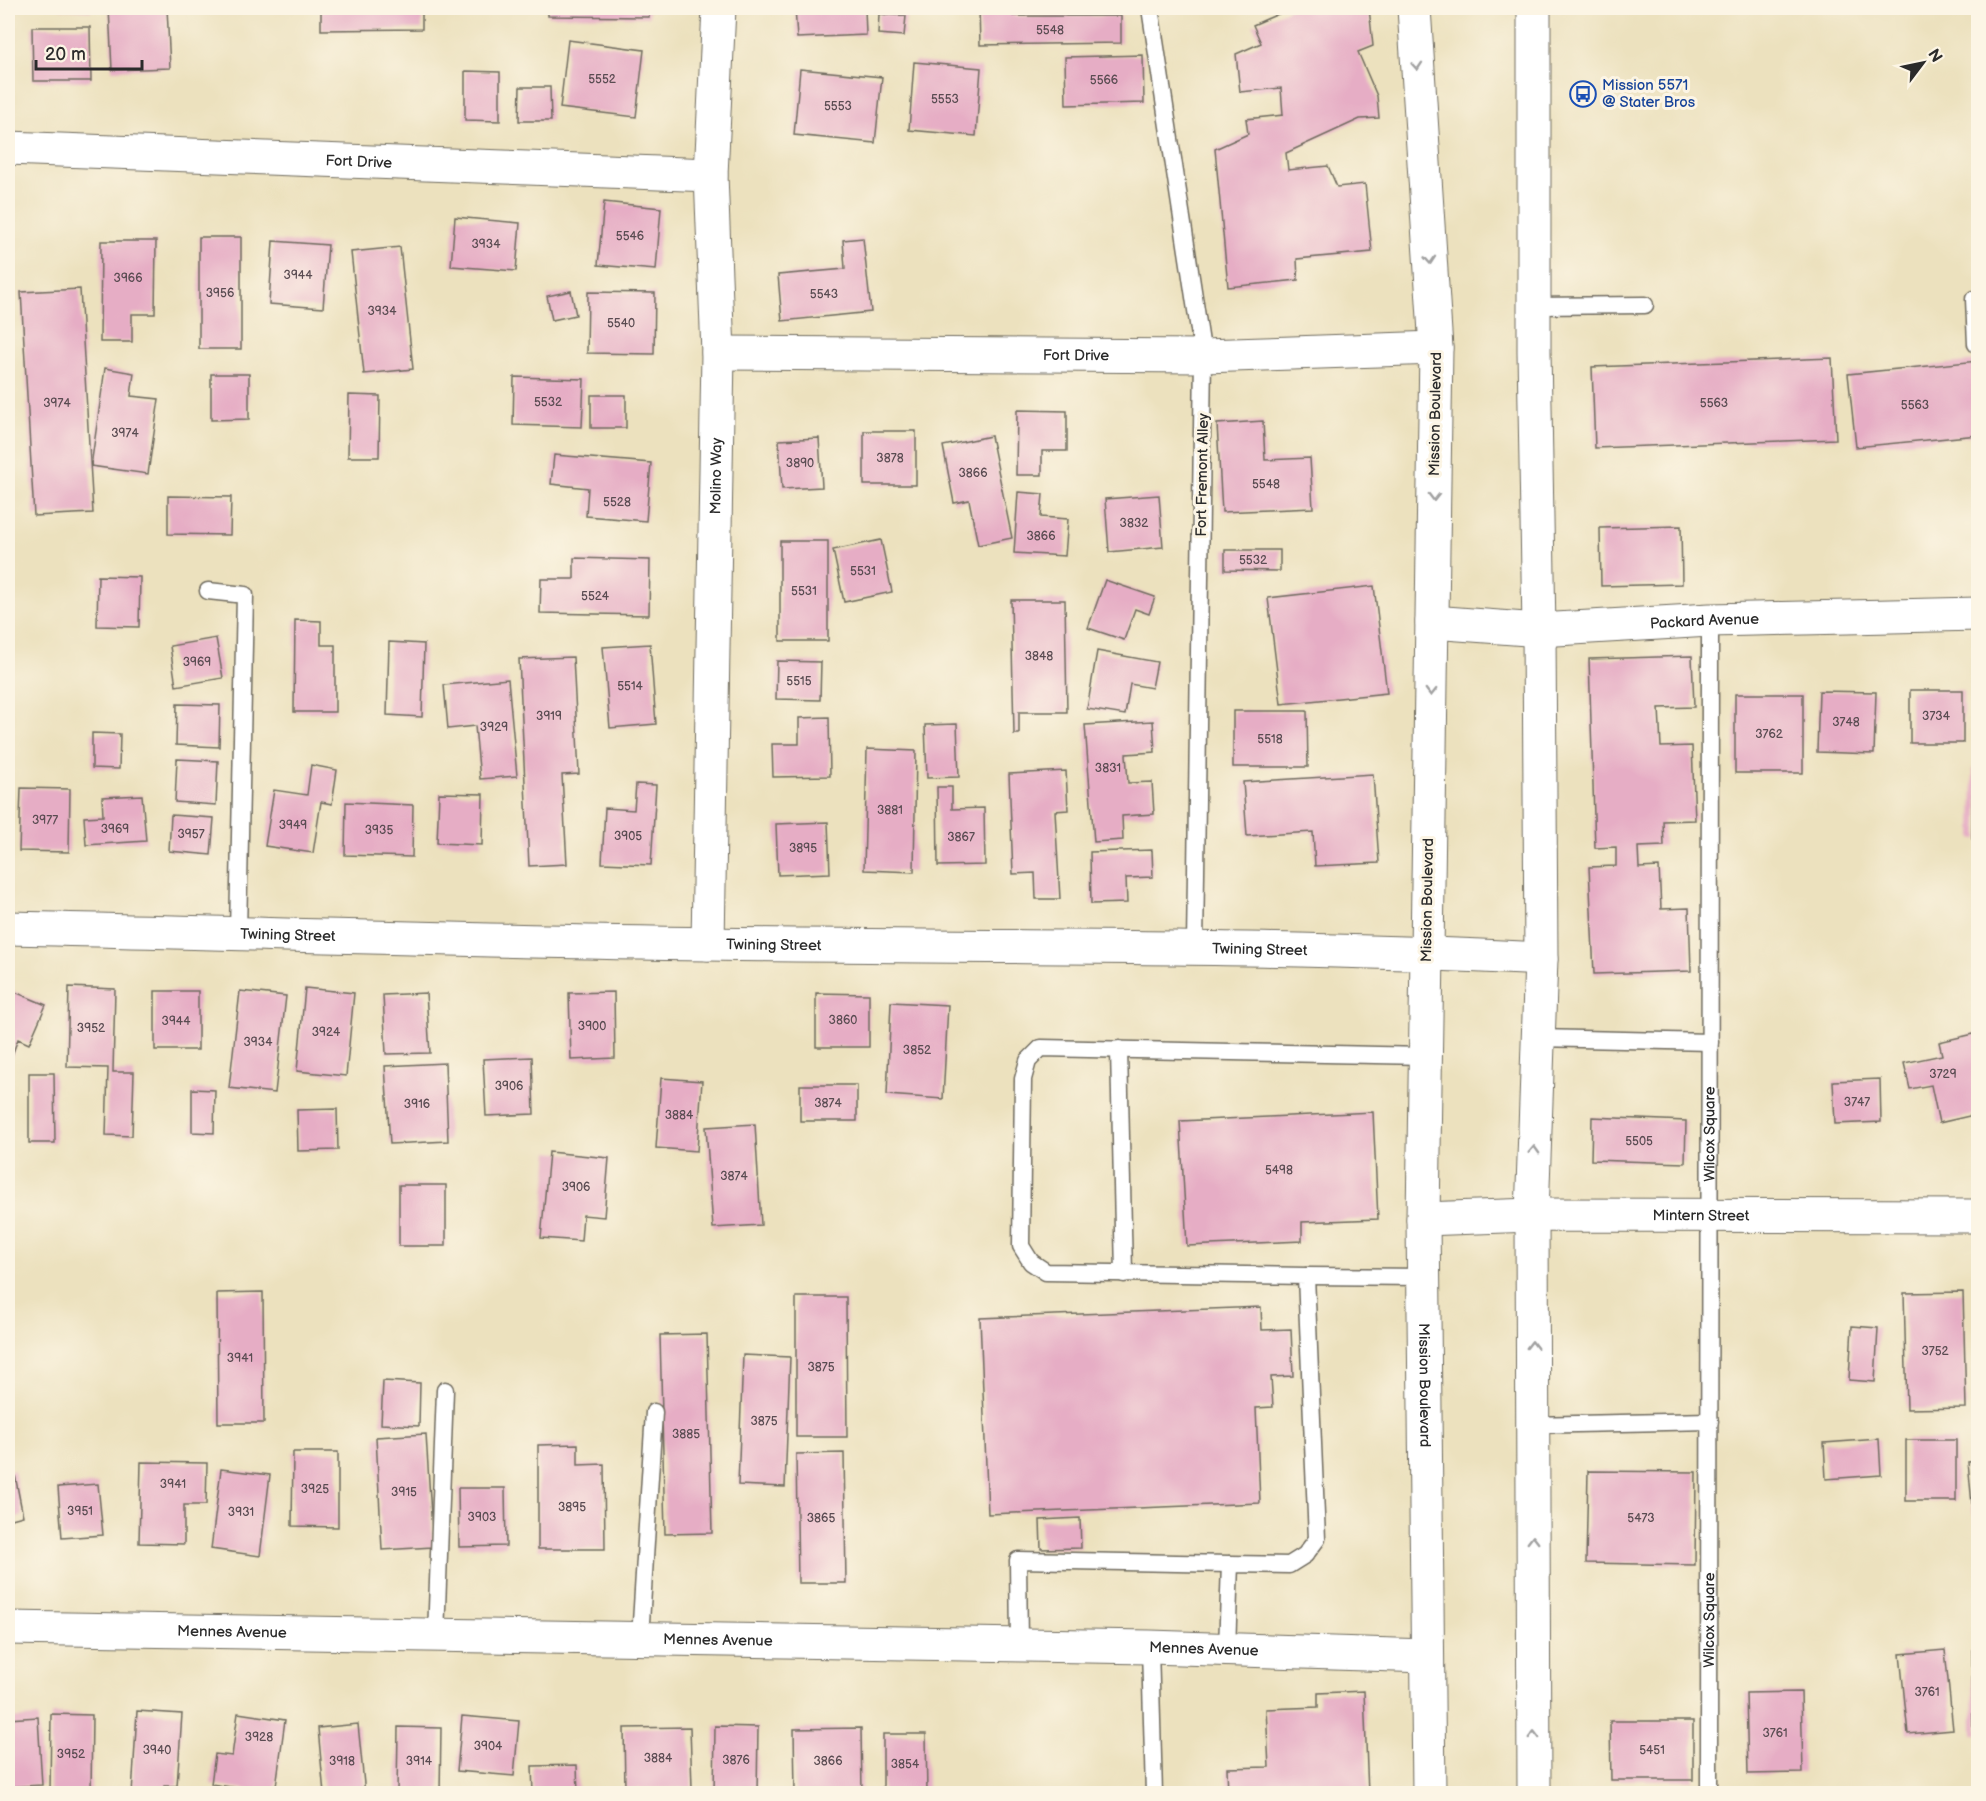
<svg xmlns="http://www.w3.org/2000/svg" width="1986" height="1801" viewBox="0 0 1986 1801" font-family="'Balsamiq Sans',sans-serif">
  <rect width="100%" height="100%" fill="#fcf5e5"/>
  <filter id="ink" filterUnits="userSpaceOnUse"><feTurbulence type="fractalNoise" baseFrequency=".0167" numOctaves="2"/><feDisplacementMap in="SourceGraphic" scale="12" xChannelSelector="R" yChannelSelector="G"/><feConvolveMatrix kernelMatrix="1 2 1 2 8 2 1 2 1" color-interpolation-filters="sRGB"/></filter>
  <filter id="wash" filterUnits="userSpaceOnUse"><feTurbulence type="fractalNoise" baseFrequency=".008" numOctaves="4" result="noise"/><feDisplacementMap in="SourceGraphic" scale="24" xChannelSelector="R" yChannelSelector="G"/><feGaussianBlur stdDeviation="1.35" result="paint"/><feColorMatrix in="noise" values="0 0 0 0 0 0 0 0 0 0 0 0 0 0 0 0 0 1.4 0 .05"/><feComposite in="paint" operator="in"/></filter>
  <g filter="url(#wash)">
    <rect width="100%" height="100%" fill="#ece1be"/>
    <g id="blocks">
      <path fill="#e6adc5" d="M60,8h31v3l-31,-2z
        M109,8h58l3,60 -58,2z
        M321,8h101v21l-101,1z
        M548,8h101v9l-101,-1z
        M795,8h70l1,27 -69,3z
        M979,8h34v8h108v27l-141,2z
        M1292,8h77l4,38 -15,6 19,44 2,22 -19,1 -74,34 2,17 40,-4 9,21 28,-3 7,68 -75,7 1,21 -70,7 -13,-138 33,-15 -2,-15 37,-4 -2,-27 -41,4 -4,-38 25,-11 -8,-18z
        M879,14l27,2 -2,20 -26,-2z
        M32,27h58l1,54h-58z
        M568,40l76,10 -8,67 -76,-9z
        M1143,55l1,48 -78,2 -1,-48z
        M914,62l67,6 -5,68 -67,-6z
        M800,69l82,8 -7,66 -81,-8z
        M465,71l35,1v49l-35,-1z
        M520,87h30l1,34h-32z
        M604,202l57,6 -5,62 -58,-5z
        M455,217l65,6 -4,48 -65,-5z
        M199,237h42v112h-42z
        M863,238l8,74 -89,9 -4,-46 67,-6 -2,-29z
        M101,241h55l-1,73h-23v28h-32z
        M273,241l55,4 -5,63 -54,-4z
        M400,247l13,122 -49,5 -13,-122z
        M80,289l13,224 -59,3 -13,-224z
        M571,291l5,24 -24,5 -5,-24z
        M588,292l67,1 -1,61 -67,-1z
        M1832,358l4,81 -241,9 -3,-81z
        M1978,361v74l-122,12 -8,-73z
        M105,368l29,5 -3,23 28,3 -11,75 -57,-8z
        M211,374h38v45l-38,1z
        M514,377l70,2 -2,48 -69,-2z
        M349,395l31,1 -1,61h-31z
        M591,395h35v33h-35z
        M1017,410l50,1v40h-25v24h-26z
        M1263,421l2,39 45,-2 3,50 -91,4 -5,-88z
        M864,431h52v54h-52z
        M991,436l21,102 -34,7 -9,-45 -15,3 -11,-57z
        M819,438l3,49 -40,2 -3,-49z
        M554,455l97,8 -5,58 -60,-5 2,-28 -37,-4z
        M1018,492l25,2 -2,23 27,2 -3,37 -51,-3z
        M1159,495l4,52 -54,5 -4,-53z
        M168,496l63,1 -1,38 -62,-1z
        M1681,526l1,58 -81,2 -1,-58z
        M881,540l11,52 -48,10 -11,-52z
        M780,541h48v100h-48z
        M1225,550h55v21l-55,-1z
        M574,558l76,2 -1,55 -109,-2 1,-34h33z
        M98,576l42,1 -1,50 -42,-1z
        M1105,580l50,17 -6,17 -14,-5 -11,31 -36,-12z
        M1374,586l13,107 -106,11 -13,-106z
        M1011,600h54l2,112h-48v22h-5z
        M295,620l26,1v24h14v67h-41z
        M216,638l7,40 -47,8 -6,-40z
        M389,642l35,2 -2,73 -35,-2z
        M650,644l6,80 -46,4 -7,-81z
        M1097,651l60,11 -5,26 -22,-4 -5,31 -38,-6z
        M1692,656l2,51 -35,1 2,39 31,-1 3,74 -32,1 1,25 -26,1 1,21 20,-1 2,42 28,-1 2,63 -97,3 -5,-107 27,-1v-19l-21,1 -6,-189z
        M573,657l6,117 -17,1 5,89 -38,2 -10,-207z
        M777,661l44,1 -1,38 -44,-1z
        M508,679l9,97 -37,3 -5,-53 -27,3 -4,-44z
        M1910,690h53v53h-53z
        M1819,691l57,1 -2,62 -57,-2z
        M1735,694h68v79h-68z
        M177,704l43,1 -1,42 -43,-2z
        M1233,711h74l1,56h-75z
        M829,717l1,59 -57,1 -1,-33h27v-26z
        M1153,721l2,31 -29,2 2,29 24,-1 2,32 -32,2 1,24 -29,2 -9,-117z
        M957,724l2,53 -32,1 -2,-53z
        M92,733l28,1 -1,35 -27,-1z
        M867,749l49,2 -2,121 -50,-2z
        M177,759l41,2 -2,44 -41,-3z
        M311,765l26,5 -5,34 -11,-2 -8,51 -48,-7 9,-56 33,5z
        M1973,768h5v71h-6z
        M1066,771l2,39 -13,1 5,88h-24l-1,-26 -22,1 -4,-100z
        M1373,774l6,89 -64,3 -2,-34 -66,4 -4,-54z
        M636,784l20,1 -5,80 -49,-2 3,-55 29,2z
        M937,787h15v22l32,-1 1,57 -47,1z
        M21,788l49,1 -1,63 -50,-1z
        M439,793l44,1 -1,51 -45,-2z
        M142,795l4,46 -60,4 -2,-28 19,-1 -1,-19z
        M346,802l67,3 -1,52 -67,-2z
        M171,815l43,3 -3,37 -42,-4z
        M828,822l2,51 -52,2 -2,-51z
        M1152,850l1,27 -27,1 1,25 -36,1 -1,-52z
        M69,987l46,2 -2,83h21l-2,64 -26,-1 2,-67 -41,-1z
        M305,988l49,5 -8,83 -49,-5z
        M8,989l38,16 -17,39 -11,-5 -10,27z
        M155,991h43v59h-43z
        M240,991l46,5 -11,97 -46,-5z
        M614,992l1,66 -44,2 -2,-67z
        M426,993l4,60 -44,1 -3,-59z
        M816,993l53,1v53h-53z
        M891,1002l57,3 -5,94 -56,-4z
        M1978,1033v81l-39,9 -8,-38 -21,4 -6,-26 38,-8 -3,-13z
        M532,1057l2,57 -48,2 -3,-57z
        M445,1063l3,78 -58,3 -5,-78z
        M29,1073h25l1,70h-26z
        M661,1078l41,3 -5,70 -41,-3z
        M1880,1079l1,43 -46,2 -2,-43z
        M800,1085h57v36h-57z
        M192,1089l23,1 -1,43 -22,-1z
        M337,1109l1,41 -40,1 -1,-41z
        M1373,1112l5,107 -76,3v19l-115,5 -7,-125z
        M1592,1117l94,4 -1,42 -94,-3z
        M755,1124l6,101 -48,3 -7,-101z
        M549,1152l60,6 -5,59 -21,-2 -2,26 -40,-3z
        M399,1185h47v61h-47z
        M263,1292l1,131h-46l-1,-130z
        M1963,1292l3,116 -59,1 -3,-116z
        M796,1297h50l1,140h-51z
        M1261,1307l1,23 29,-1 2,47 -22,1 2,30 -17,1 4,95 -272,11 -8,-196z
        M1852,1326l26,2 -3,54 -26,-2z
        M707,1334l5,199 -47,1 -5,-199z
        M743,1355l47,2 -5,130 -47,-2z
        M383,1381l37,2 -1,43 -38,-2z
        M426,1434l7,113 -51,3 -6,-113z
        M1879,1439l2,36 -55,4 -2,-36z
        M1906,1440h50v61h-50z
        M578,1444v21l26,-1 1,85h-67v-104z
        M293,1452h45v75l-46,-1z
        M844,1453l2,130h-48l-2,-129z
        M1978,1461v54h-5l-5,-53z
        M141,1462l66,1 -1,42h-22v39l-45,-1z
        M221,1469l49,6 -10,81 -49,-7z
        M14,1470l9,46 -15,4v-48z
        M1588,1471l108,1 -1,93 -109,-2z
        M98,1484l5,51 -41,3 -4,-51z
        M458,1488h47l1,58 -47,1z
        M1080,1518l1,30 -40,1 -1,-29z
        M1945,1650l8,80 -45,4 -8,-80z
        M1972,1650h6v85h-5z
        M1364,1691l4,103h-140l-1,-26 42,-1 -3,-58 52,-2v-14z
        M1801,1692l2,81 -55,1 -2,-81z
        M137,1711l45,3 -5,72h-13v8h-32z
        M238,1713l47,7 -10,74 -64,-10 4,-30 17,2z
        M51,1714l41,1 -1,79h-41z
        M462,1716l57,5 -5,55 -57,-5z
        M38,1717l4,68 -34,2v-68z
        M1610,1721h83v59h-82z
        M358,1724l7,70h-41l-6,-66z
        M715,1726l43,1 -1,67h-43z
        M398,1727l43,1 -1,66h-43z
        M690,1727l2,61 -67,1 -1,-61z
        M861,1728l1,66h-67l-1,-65z
        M883,1734h43l1,60h-44z
        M577,1765l1,29h-45l-1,-28z"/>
    </g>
  </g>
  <g filter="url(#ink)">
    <use href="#blocks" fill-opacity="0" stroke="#6f6b5e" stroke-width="1.5"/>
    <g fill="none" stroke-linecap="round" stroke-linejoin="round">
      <g stroke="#6f6b5e" stroke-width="19">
        <g id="service">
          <path d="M1150,8l53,348 -8,591"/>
          <path d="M1974,299l2,45h2"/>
          <path d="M1533,306l112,-1"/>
          <path d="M208,591l37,4 -7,338"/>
          <path d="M1538,1038l172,4"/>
          <path d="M1119,1049l5,225"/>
          <path d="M1306,1276l118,1"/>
          <path d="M1532,1425l178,-4"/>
          <path d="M436,1636l9,-246"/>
          <path d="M640,1639l14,-227"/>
          <path d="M1019,1645l-1,-85 212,4"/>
          <path d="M1150,1647l4,147"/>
          <path d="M1227,1649l3,-85 59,1 16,-10 12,-16 -11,-263 -260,-4 -15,-10 -10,-16 2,-167 5,-18 13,-13 384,8"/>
          <path id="s1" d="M1709,1794l1,-1174"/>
        </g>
      </g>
      <g stroke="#6f6b5e" stroke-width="35">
        <g id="minor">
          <path id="s2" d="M8,148l703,27"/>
          <path id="s3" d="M718,353l485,3 233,-8"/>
          <path id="s4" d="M1432,622l107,8 171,-10 268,-6"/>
          <path id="s5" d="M8,928c233,5 467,13 701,16 277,4 555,0 832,15"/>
          <path id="s6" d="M708,944l10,-591 -7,-178 8,-167"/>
          <path id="s7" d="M1423,1219l109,-4 446,1"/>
          <path id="s8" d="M8,1628l1142,19 277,9"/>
        </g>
      </g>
      <g stroke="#6f6b5e" stroke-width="35">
        <g id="primary">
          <path id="s9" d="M1414,8l22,340 -13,871 6,575"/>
          <path d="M1534,1794l-2,-579 9,-256 -2,-329 -5,-279v-343"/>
        </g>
      </g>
      <use href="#service" stroke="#fff" stroke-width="16"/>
      <use href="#minor" stroke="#fff" stroke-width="33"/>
      <use href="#primary" stroke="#fff" stroke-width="33"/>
    </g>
    <defs><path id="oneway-chevron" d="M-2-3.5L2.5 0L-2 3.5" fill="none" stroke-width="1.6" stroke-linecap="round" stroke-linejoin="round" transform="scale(1.5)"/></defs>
    <g stroke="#a0a0a0">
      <use href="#oneway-chevron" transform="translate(1417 66) rotate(86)"/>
      <use href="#oneway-chevron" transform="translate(1430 260) rotate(86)"/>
      <use href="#oneway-chevron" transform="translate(1434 497) rotate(91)"/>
      <use href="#oneway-chevron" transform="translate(1431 692) rotate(91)"/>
      <use href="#oneway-chevron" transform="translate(1534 1150) rotate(-88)"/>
      <use href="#oneway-chevron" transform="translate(1532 1345) rotate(-90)"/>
      <use href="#oneway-chevron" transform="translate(1533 1540) rotate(-90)"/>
      <use href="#oneway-chevron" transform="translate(1534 1735) rotate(-90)"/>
    </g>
  </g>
  <defs>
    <g id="bus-ring" transform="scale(1.35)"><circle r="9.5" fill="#fcf5e5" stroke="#1a4fb4" stroke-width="1.5"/><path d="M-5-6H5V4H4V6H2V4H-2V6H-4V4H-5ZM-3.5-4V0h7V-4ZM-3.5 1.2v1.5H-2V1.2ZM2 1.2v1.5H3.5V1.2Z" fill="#1a4fb4"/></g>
  </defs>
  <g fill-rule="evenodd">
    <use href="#bus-ring" x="1583" y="94"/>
  </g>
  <g text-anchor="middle" stroke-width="6" stroke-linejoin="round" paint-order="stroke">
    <g font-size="12" fill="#5a4c52">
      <text x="1050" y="34">5548</text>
      <text x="602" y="83">5552</text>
      <text x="1104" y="84">5566</text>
      <text x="945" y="103">5553</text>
      <text x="838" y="110">5553</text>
      <text x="630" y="240">5546</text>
      <text x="486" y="248">3934</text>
      <text x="298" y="279">3944</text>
      <text x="128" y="282">3966</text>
      <text x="220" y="297">3956</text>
      <text x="824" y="298">5543</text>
      <text x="382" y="315">3934</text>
      <text x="621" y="327">5540</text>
      <text x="548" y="406">5532</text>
      <text x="57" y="407">3974</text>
      <text x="1714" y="407">5563</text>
      <text x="1915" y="409">5563</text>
      <text x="125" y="437">3974</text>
      <text x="890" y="462">3878</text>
      <text x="800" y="467">3890</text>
      <text x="973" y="477">3866</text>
      <text x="1266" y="488">5548</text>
      <text x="617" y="506">5528</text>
      <text x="1134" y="527">3832</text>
      <text x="1041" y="540">3866</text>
      <text x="1253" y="564">5532</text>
      <text x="863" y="575">5531</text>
      <text x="804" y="595">5531</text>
      <text x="595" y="600">5524</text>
      <text x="1039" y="660">3848</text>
      <text x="197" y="666">3969</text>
      <text x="799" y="685">5515</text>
      <text x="630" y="690">5514</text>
      <text x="549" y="720">3919</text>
      <text x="1936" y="720">3734</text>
      <text x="1846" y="726">3748</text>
      <text x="494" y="731">3929</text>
      <text x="1769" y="738">3762</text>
      <text x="1270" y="743">5518</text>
      <text x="1108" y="772">3831</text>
      <text x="890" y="814">3881</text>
      <text x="45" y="824">3977</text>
      <text x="293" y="829">3949</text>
      <text x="115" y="833">3969</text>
      <text x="379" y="834">3935</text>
      <text x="191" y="838">3957</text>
      <text x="628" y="840">3905</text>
      <text x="961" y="841">3867</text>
      <text x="803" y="852">3895</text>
      <text x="843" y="1024">3860</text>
      <text x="176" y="1025">3944</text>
      <text x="592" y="1030">3900</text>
      <text x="91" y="1032">3952</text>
      <text x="326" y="1036">3924</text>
      <text x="258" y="1046">3934</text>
      <text x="917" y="1054">3852</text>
      <text x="1943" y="1078">3729</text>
      <text x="509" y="1090">3906</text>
      <text x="1857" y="1106">3747</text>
      <text x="828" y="1107">3874</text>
      <text x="417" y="1108">3916</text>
      <text x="679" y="1119">3884</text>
      <text x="1639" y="1145">5505</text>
      <text x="1279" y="1174">5498</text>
      <text x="734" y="1180">3874</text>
      <text x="576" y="1191">3906</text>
      <text x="1935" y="1355">3752</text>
      <text x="240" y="1362">3941</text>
      <text x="821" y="1371">3875</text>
      <text x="764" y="1425">3875</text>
      <text x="686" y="1438">3885</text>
      <text x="173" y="1488">3941</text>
      <text x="315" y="1493">3925</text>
      <text x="404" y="1496">3915</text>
      <text x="572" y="1511">3895</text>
      <text x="80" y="1515">3951</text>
      <text x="241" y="1516">3931</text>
      <text x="482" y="1521">3903</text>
      <text x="821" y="1522">3865</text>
      <text x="1641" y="1522">5473</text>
      <text x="1927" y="1696">3761</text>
      <text x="1775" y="1737">3761</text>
      <text x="259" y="1741">3928</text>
      <text x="488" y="1750">3904</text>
      <text x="157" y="1754">3940</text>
      <text x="1652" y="1754">5451</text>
      <text x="71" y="1758">3952</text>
      <text x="658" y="1762">3884</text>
      <text x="736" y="1764">3876</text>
      <text x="342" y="1765">3918</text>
      <text x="419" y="1765">3914</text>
      <text x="828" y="1765">3866</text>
      <text x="905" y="1768">3854</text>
    </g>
    <g font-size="15" fill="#164399" stroke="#fcf5e5" text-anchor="start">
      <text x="1602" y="90">Mission 5571<tspan x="1602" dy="17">@ Stater Bros</tspan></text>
    </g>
    <g font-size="15" fill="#2b2b2b" stroke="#fcf5e5">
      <text dy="5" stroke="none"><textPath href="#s2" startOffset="351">Fort Drive</textPath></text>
      <text dy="5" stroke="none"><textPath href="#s3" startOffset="358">Fort Drive</textPath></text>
      <text transform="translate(1435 414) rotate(-89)" y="5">Mission Boulevard</text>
      <text transform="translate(1202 475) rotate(-89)" y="5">Fort Fremont Alley</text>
      <text dy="5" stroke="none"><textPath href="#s6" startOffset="468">Molino Way</textPath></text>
      <text dy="5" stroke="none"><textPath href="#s4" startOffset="273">Packard Avenue</textPath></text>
      <text transform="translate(1427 900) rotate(-89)" y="5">Mission Boulevard</text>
      <text dy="5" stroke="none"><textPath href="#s5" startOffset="280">Twining Street</textPath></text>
      <text dy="5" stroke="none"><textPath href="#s5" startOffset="766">Twining Street</textPath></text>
      <text dy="5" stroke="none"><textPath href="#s5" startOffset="1252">Twining Street</textPath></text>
      <text dy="5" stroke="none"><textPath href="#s1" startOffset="660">Wilcox Square</textPath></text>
      <text dy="5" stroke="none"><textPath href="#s7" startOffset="278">Mintern Street</textPath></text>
      <text dy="5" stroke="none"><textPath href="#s9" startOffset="1378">Mission Boulevard</textPath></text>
      <text dy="5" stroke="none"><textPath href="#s1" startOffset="174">Wilcox Square</textPath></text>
      <text dy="5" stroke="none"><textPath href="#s8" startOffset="224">Mennes Avenue</textPath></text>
      <text dy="5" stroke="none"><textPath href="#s8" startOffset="710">Mennes Avenue</textPath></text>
      <text dy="5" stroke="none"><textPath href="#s8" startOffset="1196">Mennes Avenue</textPath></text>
    </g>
  </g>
  <rect width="1986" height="1801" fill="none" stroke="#fcf5e5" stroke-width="30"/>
  <g transform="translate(1923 63) rotate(58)" stroke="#fcf5e5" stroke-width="4.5" paint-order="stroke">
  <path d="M0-4.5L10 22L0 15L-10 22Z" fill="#2b2b2b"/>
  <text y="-9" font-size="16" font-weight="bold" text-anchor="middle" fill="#2b2b2b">N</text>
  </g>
  <path d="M36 60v9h106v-9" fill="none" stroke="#2b2b2b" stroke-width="3"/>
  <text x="45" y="60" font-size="18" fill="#2b2b2b" stroke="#fcf5e5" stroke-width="4.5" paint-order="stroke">20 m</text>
</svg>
